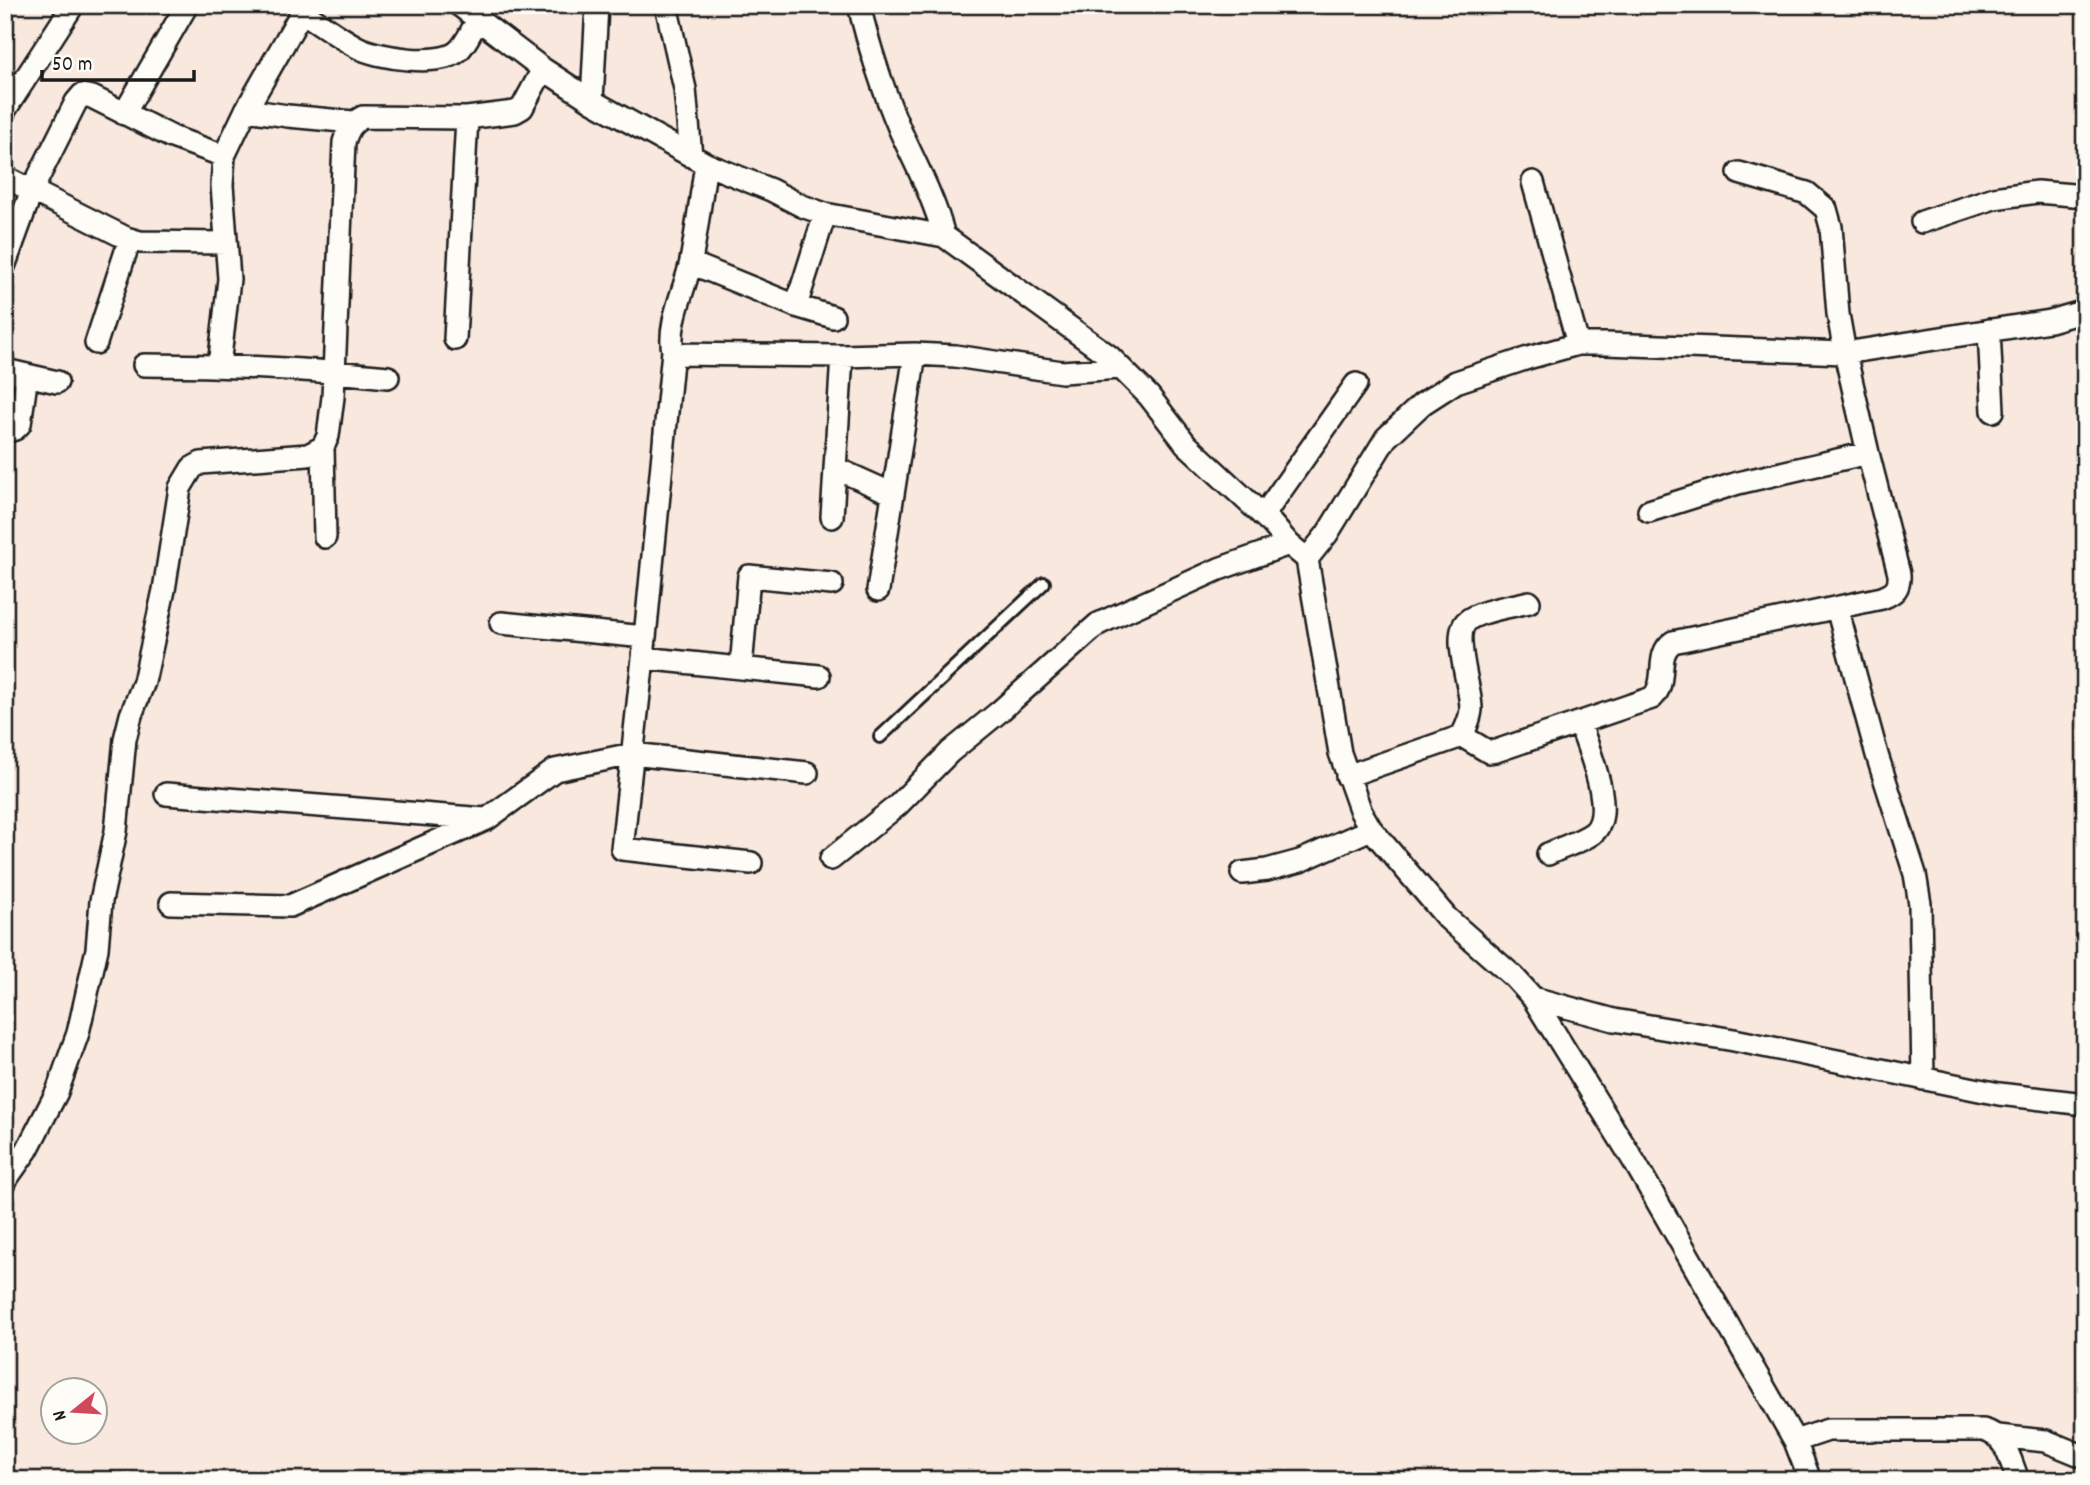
<svg xmlns="http://www.w3.org/2000/svg" width="2090" height="1485" viewBox="0 0 2090 1485" font-family="Dekko,sans-serif">
  <rect width="100%" height="100%" fill="#f9e8de"/>
  <filter id="ink" filterUnits="userSpaceOnUse"><feTurbulence type="fractalNoise" baseFrequency=".0143" numOctaves="2"/><feDisplacementMap in="SourceGraphic" scale="14" xChannelSelector="R" yChannelSelector="G"/><feConvolveMatrix kernelMatrix="1 2 1 2 8 2 1 2 1" color-interpolation-filters="sRGB"/></filter>
  <g filter="url(#ink)">
    <g fill="none" stroke-linecap="round" stroke-linejoin="round">
      <g stroke="#1c1c1c" stroke-width="16">
        <path id="lane" d="M880,737l164,-154"/>
      </g>
      <g stroke="#1c1c1c" stroke-width="26">
        <path id="street" d="M459,5l84,64 49,32 114,63 65,26 31,16 23,8 119,22 165,120 40,40 37,48 86,80 17,20 18,15 20,-25 59,-96 36,-34 34,-22 72,-24 50,-14h28l239,9 205,-32 35,-10
          M666,5l19,84 6,67
          M859,5c9,39 25,88 41,125 16,35 34,68 44,106
          M302,12c18,11 36,25 55,35 21,11 83,20 101,4 9,-8 14,-22 20,-32
          M592,101l5,-96
          M5,110l68,-105
          M246,110l42,6 65,6
          M124,114l63,-109
          M706,164c-5,32 -9,65 -15,97 -5,26 -24,63 -18,90l4,3 165,2 73,-2 40,2 107,16 58,-4
          M5,177l121,61 14,4 86,1
          M1533,182l45,162
          M1922,222l72,-24 43,-6 48,4
          M691,263l105,43 37,11
          M5,264l27,-74 44,-88 6,-7 10,2 80,40 52,19
          M796,306l29,-92
          M1989,330l4,81
          M455,339l12,-221
          M96,343l34,-104
          M673,351l-30,307 -21,191 129,14
          M144,365c82,0 163,4 244,12
          M219,366l10,-87 -7,-94 2,-29 22,-46 60,-105
          M5,370l52,12
          M5,432l10,-3 5,-5 7,-49
          M323,447l2,90
          M835,468l58,26
          M1649,511l89,-28 130,-30
          M1263,516l93,-132
          M832,517l10,-161
          M1307,559l33,194 21,59 10,17 76,89 67,59 19,21 102,165 160,278 15,39
          M878,590l37,-236
          M1837,608l40,147 38,119 5,30 3,175
          M501,623l144,14
          M643,658l176,18
          M741,668l8,-92 83,8
          M1462,736c4,-9 8,-16 9,-26 1,-20 -20,-75 -4,-89 10,-10 48,-15 62,-19
          M1347,776l115,-40 27,16 7,-1 156,-53c17,-16 2,-43 21,-56l209,-44c13,-5 18,-10 17,-24l-31,-121 -23,-100 -7,-39 -7,-87 -5,-18 -19,-16 -68,-20
          M166,794l319,25
          M1548,854c14,-7 33,-12 45,-21 24,-20 -5,-84 -13,-109
          M831,859l67,-54 52,-53 49,-40 99,-88 121,-55 70,-25
          M1242,873l25,-3 33,-9 71,-32
          M171,903l119,3 197,-87 68,-49 77,-16 175,19
          M1533,998l81,22 120,20 265,54 86,10
          M5,1181l22,-31 30,-58 21,-59 19,-84 4,-48 15,-70 9,-92 6,-24 13,-33 20,-92 16,-102 12,-20 9,-5 107,-8 15,-8 5,-11 5,-39 11,-255c4,-12 7,-19 19,-25l104,1 48,-6 7,-4 21,-39
          M1998,1436l48,5 39,16
          M1795,1441l33,-11h155c23,5 27,30 35,50"/>
      </g>
      <use href="#lane" stroke="#fdfcf7" stroke-width="10"/>
      <use href="#street" stroke="#fdfcf7" stroke-width="21"/>
    </g>
  </g>
  <rect width="2090" height="1485" fill="none" stroke="#fdfcf7" stroke-width="28"/>
  <rect x="14" y="14" width="2062" height="1457" fill="none" stroke="#1c1c1c" stroke-width="2.5" filter="url(#ink)"/>
  <g transform="translate(74 1411) rotate(252)"><circle r="33" fill="#fdfcf7" stroke="#a3a29f" stroke-width="2"/>
  <path d="M0-5L12 26L0 18L-12 26Z" fill="#d1495b"/>
  <text y="-10" font-size="19" font-weight="bold" text-anchor="middle" fill="#1c1c1c">N</text>
  </g>
  <path d="M42 70v10h152v-10" fill="none" stroke="#1c1c1c" stroke-width="3.5"/>
  <text x="52" y="70" font-size="21" fill="#1c1c1c" stroke="#fdfcf7" stroke-width="5" paint-order="stroke">50 m</text>
</svg>
